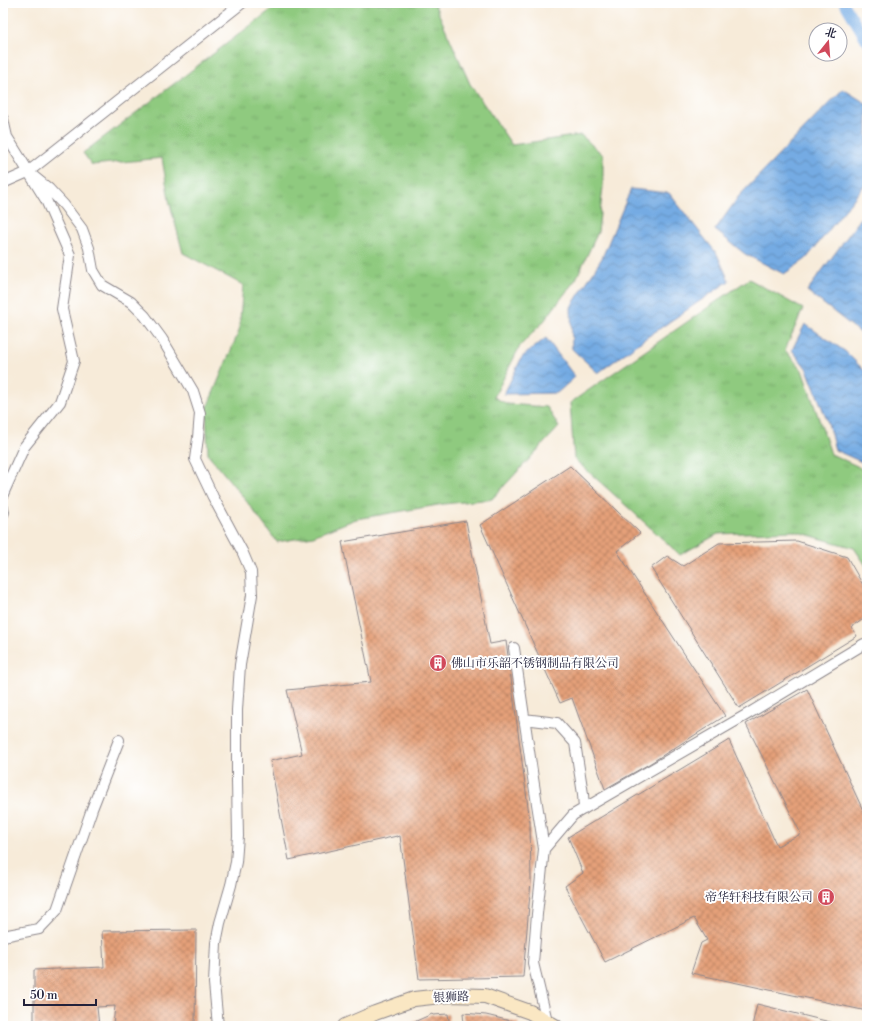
<svg xmlns="http://www.w3.org/2000/svg" width="870" height="1029" viewBox="0 0 870 1029" font-family="'Libre Bodoni','Noto Serif SC',serif">
  <defs>
    <pattern id="grass-tufts" width="24" height="20" patternUnits="userSpaceOnUse"><rect width="24" height="20" fill="#8fca7f"/><path d="M3 7l-1-3M5 7V3M7 7l1-3M15 17l-1-3M17 17v-4M19 17l1-3" fill="none" stroke="#7bad6f"/></pattern>
    <pattern id="water-waves" width="16" height="10" patternUnits="userSpaceOnUse"><rect width="16" height="10" fill="#75abe3"/><path d="M0 5q4-4 8 0t8 0" fill="none" stroke="#608bb9"/></pattern>
    <pattern id="building-cross-hatch" width="8" height="8" patternUnits="userSpaceOnUse"><rect width="8" height="8" fill="#e5a079"/><path d="M0 0l8 8M0 8l8-8" fill="none" stroke="#b98264"/></pattern>
  </defs>
  <rect width="100%" height="100%" fill="#fff"/>
  <filter id="ink" filterUnits="userSpaceOnUse"><feTurbulence type="fractalNoise" baseFrequency=".025" numOctaves="2"/><feDisplacementMap in="SourceGraphic" scale="8" xChannelSelector="R" yChannelSelector="G"/><feConvolveMatrix kernelMatrix="1 2 1 2 8 2 1 2 1" color-interpolation-filters="sRGB"/></filter>
  <filter id="wash" filterUnits="userSpaceOnUse"><feTurbulence type="fractalNoise" baseFrequency=".012" numOctaves="4" result="noise"/><feDisplacementMap in="SourceGraphic" scale="16" xChannelSelector="R" yChannelSelector="G"/><feGaussianBlur stdDeviation="0.9" result="paint"/><feColorMatrix in="noise" values="0 0 0 0 0 0 0 0 0 0 0 0 0 0 0 0 0 1.4 0 .05"/><feComposite in="paint" operator="in"/></filter>
  <g filter="url(#wash)">
    <rect width="100%" height="100%" fill="#f7ebd9"/>
    <path fill="url(#grass-tufts)" stroke="#58765d" d="M280,3h154l36,81 42,61 69,-10 22,20v32l-5,45 -22,47 -32,42 -24,25 -26,51 13,7 40,3 12,20 -67,72 -48,5 -88,15 -43,17 -36,6 -30,-40 -39,-48 -2,-44 33,-79 4,-46 -60,-32 -14,-53 -7,-42 -70,7 -9,-12z
      M749,279l54,30 -18,41 17,20 29,84 26,12 10,7v94l-13,-19 -60,-17 -76,3 -38,21 -71,-65 -35,-31 -4,-56z"/>
    <path fill="url(#water-waves)" stroke="#4c668f" d="M843,89l24,15v78l-61,77 -22,15 -39,-20 -30,-24 24,-34z
      M631,189l38,4 48,61 12,27 -86,59 -45,33 -26,-24 -1,-42 31,-49z
      M867,210v127h-1l-59,-46z
      M805,324l41,28 21,21v91l-3,-1 -29,-13 -7,-27 -21,-54 -15,-19z
      M546,338l29,39 -18,16 -53,1 18,-37z"/>
    <g fill="none" stroke-linecap="round" stroke-linejoin="round">
      <path stroke="#75abe3" stroke-width="10" d="M844,3l23,39"/>
    </g>
    <g id="blocks">
      <path fill="url(#building-cross-hatch)" d="M570,466l70,67 -23,18 108,165 -76,48 -44,25 -33,-91 -12,5 -80,-178z
        M466,521l24,123 16,-3 24,181 1,59 -8,96 -104,2 -19,-143 -3,1v-1l-108,24 -19,-99 32,-7 -15,-64 84,-8 -29,-140z
        M797,541l50,16 20,35v25l-15,11 5,8 -118,72 -88,-140 16,-12 16,10 36,-23z
        M807,689l60,130v192l-176,-38 10,-30 6,-3 -13,-22 -89,44 -40,-76 18,-13 -15,-36 161,-97 48,106 24,-12 -55,-110z
        M196,930l-1,96h-82l2,-20 -18,1 2,19h-65v-56l70,-3 -2,-36z
        M757,1004l77,19v3h-82z
        M463,1013l23,2 33,8v3h-55z
        M432,1014l1,1 15,-1 2,12h-45z"/>
    </g>
  </g>
  <g filter="url(#ink)">
    <use href="#blocks" fill-opacity="0" stroke="#8c868a" stroke-width="1"/>
    <g fill="none" stroke-linecap="round" stroke-linejoin="round">
      <g stroke="#8c868a" stroke-width="12">
        <path id="minor" d="M3,119l4,18 39,63 24,55 -8,54 12,52 -14,41 -36,45 -21,47
          M28,172l21,17 15,16 18,24 7,19 4,22 9,15 29,17 14,14 17,23 31,52 7,22 -2,25 -3,21 18,38 29,54 9,21 1,23 -12,70 -3,45v71l1,55 -2,26 -5,23 -11,38 -4,20 -2,40 4,43
          M3,183l25,-11 214,-169
          M3,508l1,4 -1,2
          M514,648l19,130 11,71
          M524,719l33,4 18,20 8,51 1,15
          M3,936l36,-7 18,-19 35,-101 27,-69
          M549,1024l-2,-3 -14,-58 4,-49 7,-65 29,-34 173,-100 118,-71"/>
      </g>
      <g stroke="#8c868a" stroke-width="16">
        <path id="secondary" d="M345,1026l30,-13 39,-14 36,-4 35,1 45,16 25,14"/>
      </g>
      <use href="#minor" stroke="#fff" stroke-width="10"/>
      <use href="#secondary" stroke="#fae7c3" stroke-width="14"/>
    </g>
  </g>
  <defs>
    <g id="building-disc" transform="scale(0.9)"><circle r="9.5" fill="#d1495b" stroke="#fff"/><path d="M-4-6H4V6H1V3H-1V6H-4ZM-2.5-4.3h1.7v1.8h-1.7ZM.8-4.3h1.7v1.8H.8ZM-2.5-1h1.7V.8h-1.7ZM.8-1h1.7V.8H.8Z" fill="#fff"/></g>
  </defs>
  <g fill-rule="evenodd">
    <use href="#building-disc" x="438" y="663"/>
    <use href="#building-disc" x="826" y="897"/>
  </g>
  <g text-anchor="middle" stroke-width="4" stroke-linejoin="round" paint-order="stroke">
    <g font-size="12" fill="#22223b" stroke="#fff" text-anchor="start">
      <text x="451" y="667">佛山市乐韶不锈钢制品有限公司</text>
      <text x="813" y="901" text-anchor="end">帝华轩科技有限公司</text>
    </g>
    <g font-size="12" fill="#22223b" stroke="#fff">
      <text transform="translate(451 997) rotate(-2)" y="4">银狮路</text>
    </g>
  </g>
  <rect width="870" height="1029" fill="none" stroke="#fff" stroke-width="16"/>
  <g transform="translate(828 42) rotate(17)"><circle r="19" fill="#ffffff" stroke="#a7a7b1"/>
  <path d="M0-3L7 15L0 10L-7 15Z" fill="#d1495b"/>
  <text y="-6" font-size="11" font-weight="bold" text-anchor="middle" fill="#22223b">北</text>
  </g>
  <path d="M24 999v6h72v-6" fill="none" stroke="#22223b" stroke-width="2"/>
  <text x="30" y="999" font-size="12" fill="#22223b" stroke="#ffffff" stroke-width="3" paint-order="stroke">50 m</text>
</svg>
